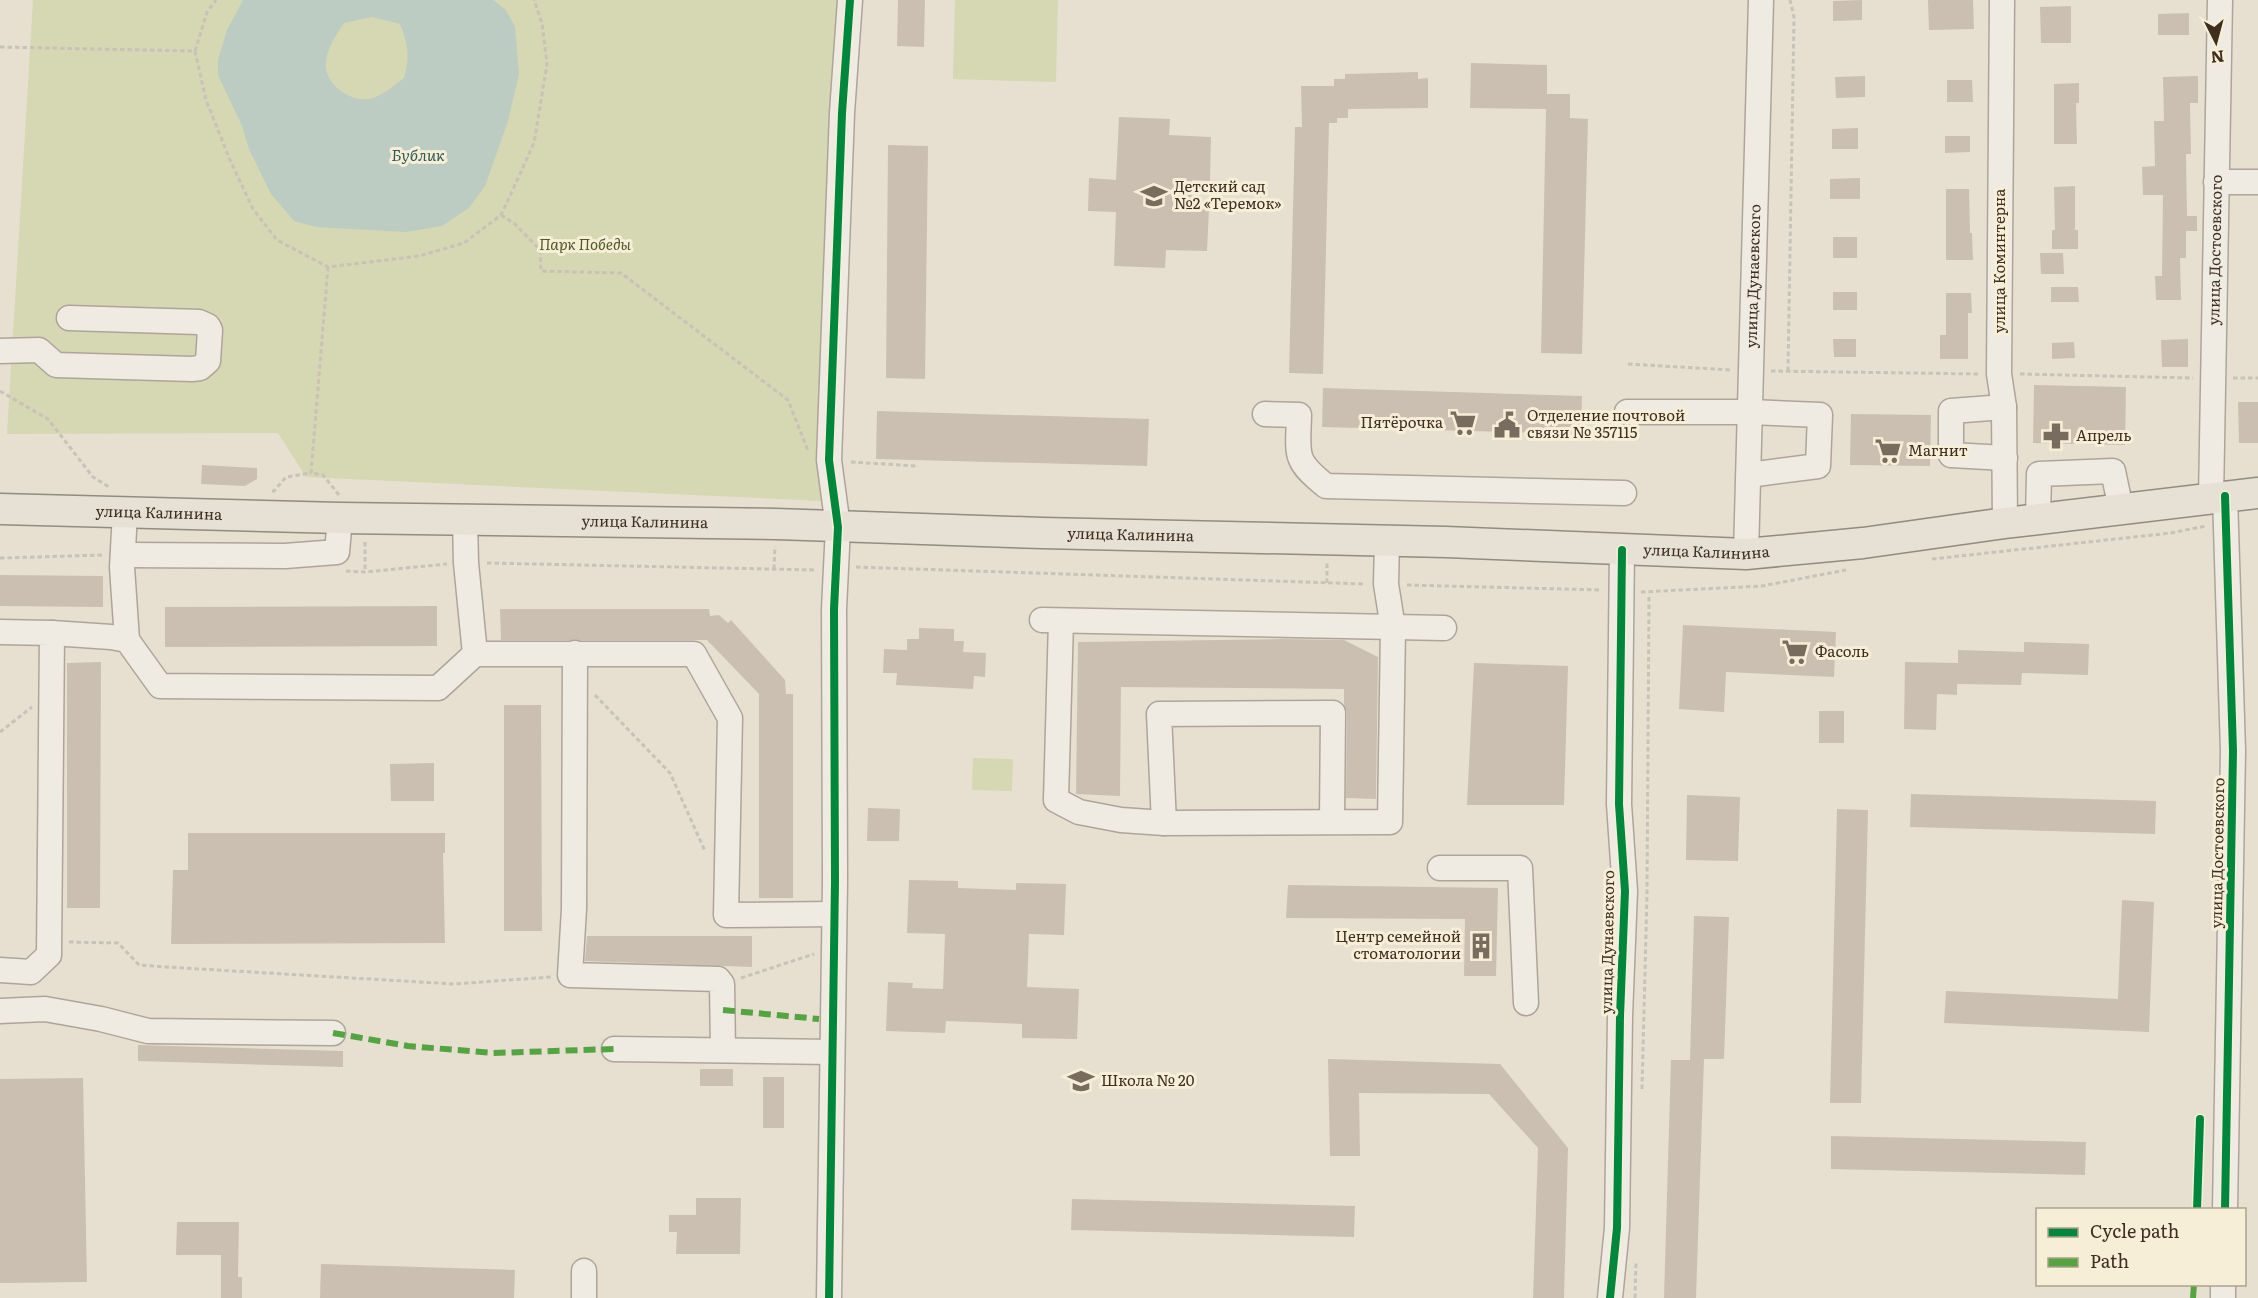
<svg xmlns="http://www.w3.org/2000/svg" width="2258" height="1298" viewBox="0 0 2258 1298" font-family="Literata,serif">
  <rect width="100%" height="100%" fill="#e7e0d1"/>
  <path fill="#d6d7b3" d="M33,0h813l-24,501 -516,-24 -28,-44 -271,1z
    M955,0h103l-2,82 -103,-3z
    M973,758l40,1 -1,32 -40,-1z"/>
  <path fill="#bcccc2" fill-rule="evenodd" d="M243,0h250l13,10 9,17 4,47 -11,47 -23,65 -16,22 -27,18 -36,6 -90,-5 -22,-6 -23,-27 -22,-45 -7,-23 -24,-51v-15l9,-30zM372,17l28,7c8,19 10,34 4,54 -9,7 -20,16 -31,20 -20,7 -51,-14 -47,-37 2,-14 10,-26 18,-38z"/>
  <path fill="#cbbfb2" d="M898,0h27l-1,47 -27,-1z
    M1862,0v20l-29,1v-20z
    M1928,0h45l1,29 -45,1z
    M2071,6v37h-30l-1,-36z
    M2189,13v22h-31v-21z
    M1471,63l76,2v29h23v24l18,1 -6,235 -41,-1 5,-244 -76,-1z
    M1418,72v7l10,-1v30l-80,1v9h-11v5h-8l-6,251 -34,-1 6,-246h7l-1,-41h33v-7h11v-5z
    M1865,76v21l-29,1 -1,-21z
    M2198,76v27h-8l1,51h-5l1,62h10v15h-11v27h-6l1,42h-25l-1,-24h7l1,-81h-20l-1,-28 13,-1 -1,-45h10l-1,-44z
    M1947,80h25l1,22h-26z
    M2079,83v20h-3l1,41h-23v-60z
    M1119,117l51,2 -1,16 42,2 -1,44 -18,-1 -1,28 18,1 -2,42 -41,-1 -1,18 -51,-2 2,-54 -28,-1 1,-33 27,2z
    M1858,128v21h-26v-20z
    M1945,136h25v16l-25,1z
    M888,145l40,1 -3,233 -39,-1z
    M1860,178v21h-30v-20z
    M2075,186v44h3v19h-26v-19h3l-1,-43z
    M1946,189h23l1,44h2l1,27h-27z
    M1833,237h24v21h-24z
    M2040,253h23l1,21h-23z
    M2051,287h27l1,15h-28z
    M1833,292h24v18h-24z
    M1946,293h25l1,20h-4v46h-28v-24h6z
    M1833,339h23v18h-22z
    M2188,339v28h-26l-1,-27z
    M2074,342l1,16 -23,1v-16z
    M2034,385l92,2 -1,58 -92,-2z
    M1323,388l259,8 -1,38 -259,-7z
    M2238,402h20v41h-19z
    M877,411l272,8 -2,47 -271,-7z
    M1851,414l80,1 -1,51 -80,-1z
    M202,465l55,3v11l-12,7 -44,-2z
    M0,575l103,1v31l-103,-1z
    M437,606v40l-272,1v-40z
    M500,609h209l1,7 9,-1 9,8 3,-3 54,60 1,14h7v204h-34v-204l-52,-54h-206z
    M1683,625l153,7 -2,45 -108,-5 -2,40 -45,-3z
    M919,628l35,1v12h10l-1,11 23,1 -1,24 -11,-1 -1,13 -77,-4 1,-12h-14l1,-24 23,1v-11h12z
    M1283,639l61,1 34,17 -2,142 -30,-1 1,-85 -3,-8v-16l-223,-2 -1,109 -44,-2 2,-152z
    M2024,642l65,2 -1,31 -66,-2 -1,12 -64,-1v11l-20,-1 -1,36 -32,-1 1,-67 53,1v-13l66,2z
    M101,662l-1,246h-33v-245z
    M1474,663l94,3 -4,139h-97z
    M504,705h37l1,226h-38z
    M1819,711h25v32h-25z
    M434,763v38h-43l-1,-37z
    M1911,794l245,7 -1,33 -245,-7z
    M1687,795l53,2 -2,64 -52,-1z
    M868,808l32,1 -1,32h-32z
    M1837,809l31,1 -7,293h-31z
    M188,833h257v20h-2l2,90 -274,1 2,-74h15z
    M909,880l49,1v7l58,2v-7l50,1 -2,51 -35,-1 -2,53 52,2 -2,50 -55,-1v-14l-76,-3 -1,12 -59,-2 2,-49 25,1 -1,5 31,1 2,-55 -38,-1z
    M1288,885l210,3 -2,88h-32l1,-57 -179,-1z
    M2122,900l32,2 -5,130 -205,-9 2,-32 172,8z
    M1694,916l35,1 -5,142h-20l-8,239h-32l7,-238h19z
    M587,936h165v31l-167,-6z
    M138,1045l205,6v16l-205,-6z
    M1328,1059l172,5 68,84 -4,150h-31l5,-150 -49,-54 -130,-1 1,63h-30z
    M700,1069h33v17h-33z
    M763,1077h21v51h-21z
    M83,1078l4,204 -87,1v-204z
    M1831,1136l255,6 -1,33 -254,-6z
    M696,1198h45l-1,56h-64l1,-22h-8v-17h27z
    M1072,1199l283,7 -1,31 -283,-7z
    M177,1222h62l-1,55h4v21h-21v-43h-45z
    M321,1264l194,6 -1,28h-194z"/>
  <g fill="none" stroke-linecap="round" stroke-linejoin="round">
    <g stroke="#ada599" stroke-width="27">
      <g id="minor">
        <path d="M2002,0l-3,374 5,33 1,116"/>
        <path d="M2216,182h42"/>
        <path d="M0,351l39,-1 17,15 136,4 8,-1 8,-7 2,-31 -2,-4 -9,-4 -130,-4"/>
        <path d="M2004,407l-53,4v44l54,3"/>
        <path d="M1627,412h123l70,3 -2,51 -69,9"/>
        <path d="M1265,414l34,1c-1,40 -6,45 27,71l298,7"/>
        <path id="s1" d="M2211,499l9,-499"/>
        <path d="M125,513l-3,54 5,73"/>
        <path d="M2038,519l1,-45 74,-3 8,38"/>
        <path d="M465,520l1,43 9,91"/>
        <path id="s2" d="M1746,554l15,-554"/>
        <path d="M123,555l162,1 52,-4 3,-34"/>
        <path d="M1042,620l402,8"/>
        <path d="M1061,621l-5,179 23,12 42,8 43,3 226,-1 3,-194 -7,-44 1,-42"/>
        <path d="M0,632l52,1 -3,322 -18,17 -31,-2"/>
        <path d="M52,633l59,4 16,3 33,46 278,2 37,-34h219l36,64 -4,197 107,-1"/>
        <path d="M575,653l-1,256 -4,66 148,4 4,5 1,66"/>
        <path d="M1164,823l-5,-109 174,-1 -1,108"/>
        <path d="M1440,868h80l6,135"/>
        <path d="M0,1011l45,-2 56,10 47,12 185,2"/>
        <path d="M614,1049l218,3"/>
        <path d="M2225,1210l8,-459 -8,-255"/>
        <path d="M584,1298v-27"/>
        <path d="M829,1298l6,-417 -1,-272 4,-82 -9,-67 13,-347 8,-113"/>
        <path d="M1610,1298l7,-70 3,-212 5,-125 -6,-87 3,-254"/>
        <path d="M2223,1298v-14"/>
      </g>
    </g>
    <g stroke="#928b80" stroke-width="33">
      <g id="major">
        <path id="s3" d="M0,509l340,9 436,6 266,9 404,9 300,12 117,-11 142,-20 253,-30"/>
      </g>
    </g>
    <path stroke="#c8c2b9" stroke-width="3" stroke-dasharray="4.5 3" stroke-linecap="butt" d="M0,47l195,4 11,49 24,60 23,49 24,31 51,27 91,-11 45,-13 37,-28 8,-17 25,-55 13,-79 -5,-41 -8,-23
      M195,51l12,-39 9,-12
      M501,215l14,9 25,26 1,21 80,2 167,127 20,51
      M328,267l-17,206 12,2 16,20
      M1628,364l103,6
      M1771,371l209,3
      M1788,371l6,-354 -4,-17
      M2020,374l173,4
      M2233,378h25
      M0,391l48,28 45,58 16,10
      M851,462l66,4
      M272,491h2l12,-14 25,-4
      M365,542v29
      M0,558l104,-3
      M1932,559l239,-26 35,-7
      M487,563l329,7
      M856,567l509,17
      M774,569l1,-23
      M346,571l19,1 82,-8
      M1327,583v-22
      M1407,585l195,5
      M1641,592l121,-6 84,-16
      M595,695l75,78 35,78
      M0,732l32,-25
      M69,942l49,1 21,22 27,2 288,17 97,-7
      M741,978l73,-24
      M1642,1089l5,-195 2,-300
      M1635,1298l1,-37"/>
    <use href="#minor" stroke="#efebe3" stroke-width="24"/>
    <use href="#major" stroke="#e6e1d4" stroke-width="30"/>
    <path stroke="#54a441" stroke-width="6" stroke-dasharray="12 6" stroke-linecap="butt" d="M723,1010l96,9
      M333,1033l75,13 85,7 121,-4
      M2193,1298l1,-14"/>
    <g stroke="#f7eed8" stroke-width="11">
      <path id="cycleway" d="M2197,1210l3,-91
        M2225,1210l8,-459 -8,-255
        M829,1298l6,-417 -1,-272 4,-82 -9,-67 13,-347 8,-113
        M1610,1298l7,-70 3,-212 5,-125 -6,-87 3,-254"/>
    </g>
    <use href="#cycleway" stroke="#00873e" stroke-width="8"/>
  </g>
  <defs>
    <g id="school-bare" transform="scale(2.07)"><path d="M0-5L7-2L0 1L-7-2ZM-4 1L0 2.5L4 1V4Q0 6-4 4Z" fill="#786c5e" stroke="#f7eed8" stroke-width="2.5" paint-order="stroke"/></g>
    <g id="supermarket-bare" transform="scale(2.07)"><path d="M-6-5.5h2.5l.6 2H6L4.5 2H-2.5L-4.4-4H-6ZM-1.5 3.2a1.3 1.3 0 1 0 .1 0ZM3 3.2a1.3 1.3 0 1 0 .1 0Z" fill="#786c5e" stroke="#f7eed8" stroke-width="2.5" paint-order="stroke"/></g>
    <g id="civic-bare" transform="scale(2.07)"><path d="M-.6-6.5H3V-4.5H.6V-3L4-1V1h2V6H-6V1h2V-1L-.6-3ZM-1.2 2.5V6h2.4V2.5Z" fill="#786c5e" stroke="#f7eed8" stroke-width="2.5" paint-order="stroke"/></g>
    <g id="pharmacy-bare" transform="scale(2.07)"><path d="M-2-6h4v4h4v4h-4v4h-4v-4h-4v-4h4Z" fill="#786c5e" stroke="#f7eed8" stroke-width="2.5" paint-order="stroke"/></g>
    <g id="building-bare" transform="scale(2.07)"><path d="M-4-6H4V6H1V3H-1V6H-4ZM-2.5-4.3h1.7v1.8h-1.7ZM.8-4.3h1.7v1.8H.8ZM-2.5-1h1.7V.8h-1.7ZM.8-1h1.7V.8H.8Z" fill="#786c5e" stroke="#f7eed8" stroke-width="2.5" paint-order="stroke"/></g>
  </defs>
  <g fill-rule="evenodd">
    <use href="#school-bare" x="1154" y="196"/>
    <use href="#supermarket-bare" x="1463" y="423"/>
    <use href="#civic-bare" x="1507" y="425"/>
    <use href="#pharmacy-bare" x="2056" y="436"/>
    <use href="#supermarket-bare" x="1888" y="451"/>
    <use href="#supermarket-bare" x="1795" y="652"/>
    <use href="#building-bare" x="1481" y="946"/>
    <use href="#school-bare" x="1081" y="1081"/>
  </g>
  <g text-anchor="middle" stroke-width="6" stroke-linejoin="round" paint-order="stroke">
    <g font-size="15" fill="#3d2e20" stroke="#f7eed8" text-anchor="start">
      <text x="1174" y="192">Детский сад<tspan x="1174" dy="17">№2 «Теремок»</tspan></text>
      <text x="1527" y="421">Отделение почтовой<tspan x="1527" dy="17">связи № 357115</tspan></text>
      <text x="1443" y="428" text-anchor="end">Пятёрочка</text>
      <text x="2076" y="441">Апрель</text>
      <text x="1908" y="456">Магнит</text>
      <text x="1815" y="657">Фасоль</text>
      <text x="1461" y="942" text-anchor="end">Центр cемейной<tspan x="1461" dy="17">cтоматологии</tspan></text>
      <text x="1101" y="1086">Школа № 20</text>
    </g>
    <g font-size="15" font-style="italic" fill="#4d5a26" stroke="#f7eed8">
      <text x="585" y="250">Парк Победы</text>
    </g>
    <g font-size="15" fill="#3d2e20" stroke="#f7eed8">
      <text dy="5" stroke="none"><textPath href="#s1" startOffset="249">улица Достоевского</textPath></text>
      <text transform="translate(2000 261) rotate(-90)" y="5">улица Коминтерна</text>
      <text dy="5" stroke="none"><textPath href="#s2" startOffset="278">улица Дунаевского</textPath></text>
      <text dy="5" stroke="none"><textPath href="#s3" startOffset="159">улица Калинина</textPath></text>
      <text dy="5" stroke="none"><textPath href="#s3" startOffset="645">улица Калинина</textPath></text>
      <text dy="5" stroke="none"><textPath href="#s3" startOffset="1131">улица Калинина</textPath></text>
      <text dy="5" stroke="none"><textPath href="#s3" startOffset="1707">улица Калинина</textPath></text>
      <text transform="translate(2218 853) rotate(-89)" y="5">улица Достоевского</text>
      <text transform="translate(1608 942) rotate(-89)" y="5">улица Дунаевского</text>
    </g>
    <g font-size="16" font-style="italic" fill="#2f5d5a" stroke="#f7eed8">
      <text x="418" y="161">Бублик</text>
    </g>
  </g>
  <rect x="2036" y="1208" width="210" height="78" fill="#f7eed8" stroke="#ada18e" stroke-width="1.5"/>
  <rect x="2048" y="1228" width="30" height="9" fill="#00873e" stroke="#ada18e" stroke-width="1.5"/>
  <text x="2090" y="1238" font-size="18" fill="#3d2e20">Cycle path</text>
  <rect x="2048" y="1258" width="30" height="9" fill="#54a441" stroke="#ada18e" stroke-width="1.5"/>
  <text x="2090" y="1268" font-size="18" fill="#3d2e20">Path</text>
  <g transform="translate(2216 42) rotate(174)" stroke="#f7eed8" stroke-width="4.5" paint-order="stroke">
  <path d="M0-4.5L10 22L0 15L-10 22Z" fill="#3d2e20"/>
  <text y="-9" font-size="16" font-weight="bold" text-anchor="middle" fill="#3d2e20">N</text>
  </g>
</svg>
